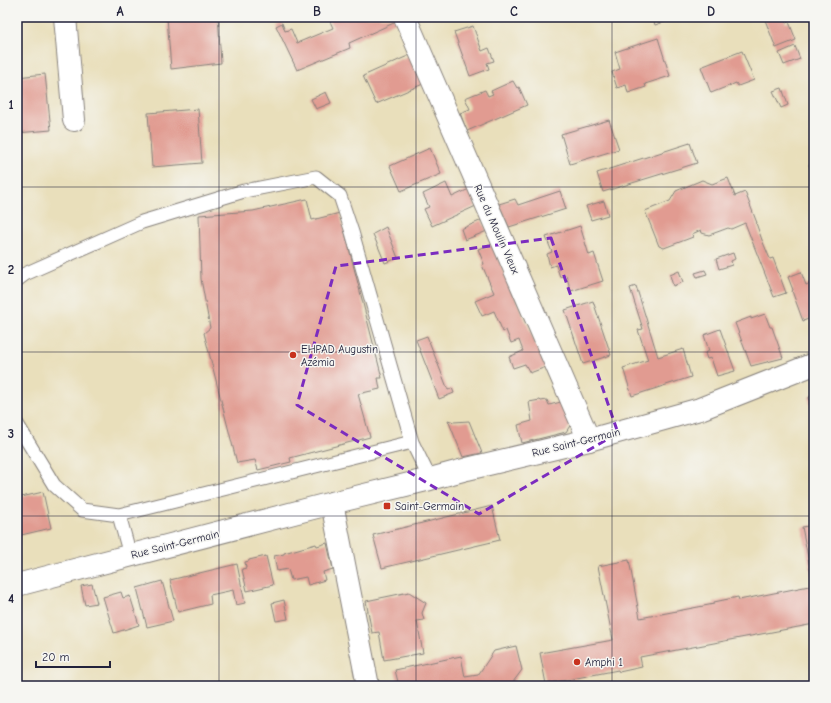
<svg xmlns="http://www.w3.org/2000/svg" width="831" height="703" viewBox="0 0 831 703" font-family="'Comic Neue',sans-serif">
  <rect width="100%" height="100%" fill="#f6f6f2"/>
  <filter id="ink" filterUnits="userSpaceOnUse"><feTurbulence type="fractalNoise" baseFrequency=".025" numOctaves="2"/><feDisplacementMap in="SourceGraphic" scale="8" xChannelSelector="R" yChannelSelector="G"/><feConvolveMatrix kernelMatrix="1 2 1 2 8 2 1 2 1" color-interpolation-filters="sRGB"/></filter>
  <filter id="wash" filterUnits="userSpaceOnUse"><feTurbulence type="fractalNoise" baseFrequency=".012" numOctaves="4" result="noise"/><feDisplacementMap in="SourceGraphic" scale="16" xChannelSelector="R" yChannelSelector="G"/><feGaussianBlur stdDeviation="0.9" result="paint"/><feColorMatrix in="noise" values="0 0 0 0 0 0 0 0 0 0 0 0 0 0 0 0 0 1.4 0 .05"/><feComposite in="paint" operator="in"/></filter>
  <g filter="url(#wash)">
    <rect width="100%" height="100%" fill="#e9dfbb"/>
    <g id="blocks">
      <path fill="#e19b91" d="M167,17h51l3,46 -50,6z
        M328,17h66l2,5 -47,21 1,5 -53,22 -21,-44 6,-3 3,8 6,-2 6,14 36,-15z
        M652,17h14l1,4 -12,4z
        M773,17h10l3,6 3,-1 7,18 -20,8 -11,-28z
        M473,26l9,25 7,-3 5,13 -7,2 2,6 -19,7 -16,-44z
        M658,38l12,38 -25,8 1,3 -18,6 -2,-8 -9,3 -5,-16 8,-3 -5,-17z
        M795,46l5,13 -16,6 -5,-12z
        M742,51l12,29 -16,6 -2,-3 -25,10 -10,-26z
        M410,55l13,29 -47,20 -13,-28z
        M45,74l6,56 -34,3v-56z
        M513,81l4,7 2,-1 8,18 -60,26 -7,-18 10,-4 -5,-11 20,-8 3,6 5,-2 -2,-3z
        M782,88l6,17 -7,3 -8,-17z
        M326,92l5,11 -15,6 -5,-10z
        M198,109l4,54 -50,4 -4,-54z
        M609,120l10,29 -49,15 -9,-30z
        M690,143l7,20 -94,29 -6,-19z
        M430,148l11,26 -40,17 -11,-25z
        M814,162v14l-5,-11z
        M728,178l7,18 10,-4 12,31h-1l6,17 8,19 3,-1 13,35 -12,4 -29,-74 -14,6 -3,-1 -19,7 -7,-2 -1,-3 -9,4 1,3 -29,11 -5,-2 -14,-35 25,-10 6,-10 26,-11 10,4z
        M446,183l6,14 17,-8 7,17 -44,20 -8,-17 5,-2 -6,-13z
        M560,191l6,18 -57,18 -10,-23 16,-5 3,6z
        M307,199l5,21 28,-7 42,165h-4l2,11 -22,5 12,43 -80,21 1,4 -33,8 -3,-10 -18,3 -33,-130 6,-5 -9,-49 -2,-64 54,-4z
        M604,201l4,14 -17,5 -5,-14z
        M482,220l5,11 -22,9 -4,-11z
        M580,226l9,29 5,-2 9,28 -32,10 -5,-16 -6,2 -4,-12 -6,2 -3,-13 5,-2 -6,-15z
        M386,227l12,31 -13,5 -12,-29z
        M492,244l54,123 -16,6 -5,-9 -12,4 -4,-11 14,-6 -4,-11 -8,3 -5,-13 -3,2 -9,-21 -12,5 -7,-15 19,-8 -12,-28 2,-1 -6,-15z
        M733,253l2,6 -4,2 1,4 -13,4 -3,-10z
        M705,270l2,4 -10,3 -2,-4z
        M679,271l4,11 -10,4 -3,-11z
        M801,272l5,13 8,-3v35l-11,4 -11,-30 1,-1 -5,-13z
        M636,286l22,71 25,-8 8,28 -59,19 -9,-28 25,-8 -10,-30 5,-1 -13,-41z
        M593,301l18,54 -28,9 -18,-54z
        M765,314l5,13h2l11,31 -32,8 -16,-43 16,-6v2z
        M720,329l15,42 -18,5 -6,-18 -4,1 -2,-6 4,-2 -5,-16z
        M427,336l21,54 4,-2 2,5 -15,6 -23,-59z
        M814,395v28h-1l-4,-26z
        M540,400l1,1 6,-1 2,5 12,-3 10,22 -5,8 -44,11 -4,-18 14,-4 -3,-19z
        M448,420l6,2 15,-1 13,32 -19,4z
        M43,492l8,36 -34,8v-38z
        M492,506l8,34 -118,28 -9,-33z
        M814,525v58h-1l-11,-56z
        M327,543l6,26 -10,3 2,8 -17,5 -2,-8 -15,3 -3,-11 -11,2 -3,-15 10,-2v-1l32,-9 1,2z
        M266,556l7,29 -26,6 -5,-22 4,-1 -1,-6 4,-1v-1z
        M629,560l11,58 74,-14v-2l24,-5 1,3 75,-15v39l-174,33 2,10 -23,5 -1,-2 -72,14 -6,-31 73,-13 -15,-74z
        M237,564l8,39 -9,2 -3,-15 -23,5 1,9 -33,8 -8,-32z
        M162,581l11,40 -26,6 -10,-39z
        M92,584l5,19 -12,2 -4,-19z
        M121,592l2,6 7,-2 9,29 -25,8 -11,-36z
        M409,592l17,11 -4,10 2,7 -7,1 6,32 -39,7 -5,-28 -7,1 -6,-32z
        M284,600l4,19 -12,2 -4,-18z
        M516,646l6,24 -12,16h-111l-4,-16 66,-14 4,21 13,-2 16,-24z
        M355,682l1,4h-15v-1z"/>
    </g>
  </g>
  <g filter="url(#ink)">
    <use href="#blocks" fill-opacity="0" stroke="#86807b" stroke-width="1"/>
    <g fill="none" stroke-linecap="round" stroke-linejoin="round">
      <g stroke="#86807b" stroke-width="15">
        <path id="service" d="M17,280l8,-6 117,-52 102,-31 72,-14 24,19 12,36 60,210 18,37
          M17,424l37,61 28,25 37,5 11,40
          M119,515l293,-73"/>
      </g>
      <g stroke="#86807b" stroke-width="24">
        <path id="minor" d="M65,17l9,103
          M405,17l184,423
          M332,503l36,183"/>
      </g>
      <g stroke="#86807b" stroke-width="24">
        <path id="tertiary" d="M17,585l315,-82 98,-24 37,-10 122,-29 111,-31 114,-45"/>
      </g>
      <use href="#service" stroke="#fff" stroke-width="13"/>
      <use href="#minor" stroke="#fff" stroke-width="22"/>
      <use href="#tertiary" stroke="#fff" stroke-width="22"/>
    </g>
  </g>
  <path fill="none" stroke="#7b2cbf" stroke-width="3" stroke-dasharray="8 5" stroke-linejoin="round" d="M551,238l67,195 -139,81 -182,-109 39,-139z"/>
  <path fill="none" stroke="#22223b" stroke-width="1" stroke-opacity="0.55" d="M219,17v669M416,17v669M612,17v669M17,187h797M17,352h797M17,516h797"/>
  <g fill="#c8321e" stroke="#f6f6f2" stroke-width="1.5">
    <circle cx="293" cy="355" r="4"/>
    <rect x="383" y="502" width="8" height="8" rx="2"/>
    <circle cx="577" cy="662" r="4"/>
  </g>
  <g text-anchor="middle" stroke-width="3" stroke-linejoin="round" paint-order="stroke">
    <g font-size="11" fill="#22223b" stroke="#f6f6f2">
      <text transform="translate(497 229) rotate(66)" y="4">Rue du Moulin Vieux</text>
      <text transform="translate(576 442) rotate(-14)" y="4">Rue Saint-Germain</text>
      <text transform="translate(175 544) rotate(-14)" y="4">Rue Saint-Germain</text>
    </g>
    <g font-size="11" fill="#22223b" stroke="#f6f6f2" text-anchor="start">
      <text x="301" y="353">EHPAD Augustin<tspan x="301" dy="13">Azémia</tspan></text>
      <text x="395" y="510">Saint-Germain</text>
      <text x="585" y="666">Amphi 1</text>
    </g>
  </g>
  <rect width="831" height="703" fill="none" stroke="#f6f6f2" stroke-width="44"/>
  <path d="M36 661v6h74v-6" fill="none" stroke="#22223b" stroke-width="2"/>
  <text x="42" y="661" font-size="12" fill="#22223b" stroke="#f6f6f2" stroke-width="3" paint-order="stroke">20 m</text>
  <rect x="22" y="22" width="787" height="659" fill="none" stroke="#22223b" stroke-width="1.5"/>
  <g font-size="13" text-anchor="middle" font-weight="bold" fill="#22223b">
    <text x="120" y="16">A</text>
    <text x="317" y="16">B</text>
    <text x="514" y="16">C</text>
    <text x="711" y="16">D</text>
    <text x="11" y="109">1</text>
    <text x="11" y="274">2</text>
    <text x="11" y="438">3</text>
    <text x="11" y="603">4</text>
  </g>
</svg>
